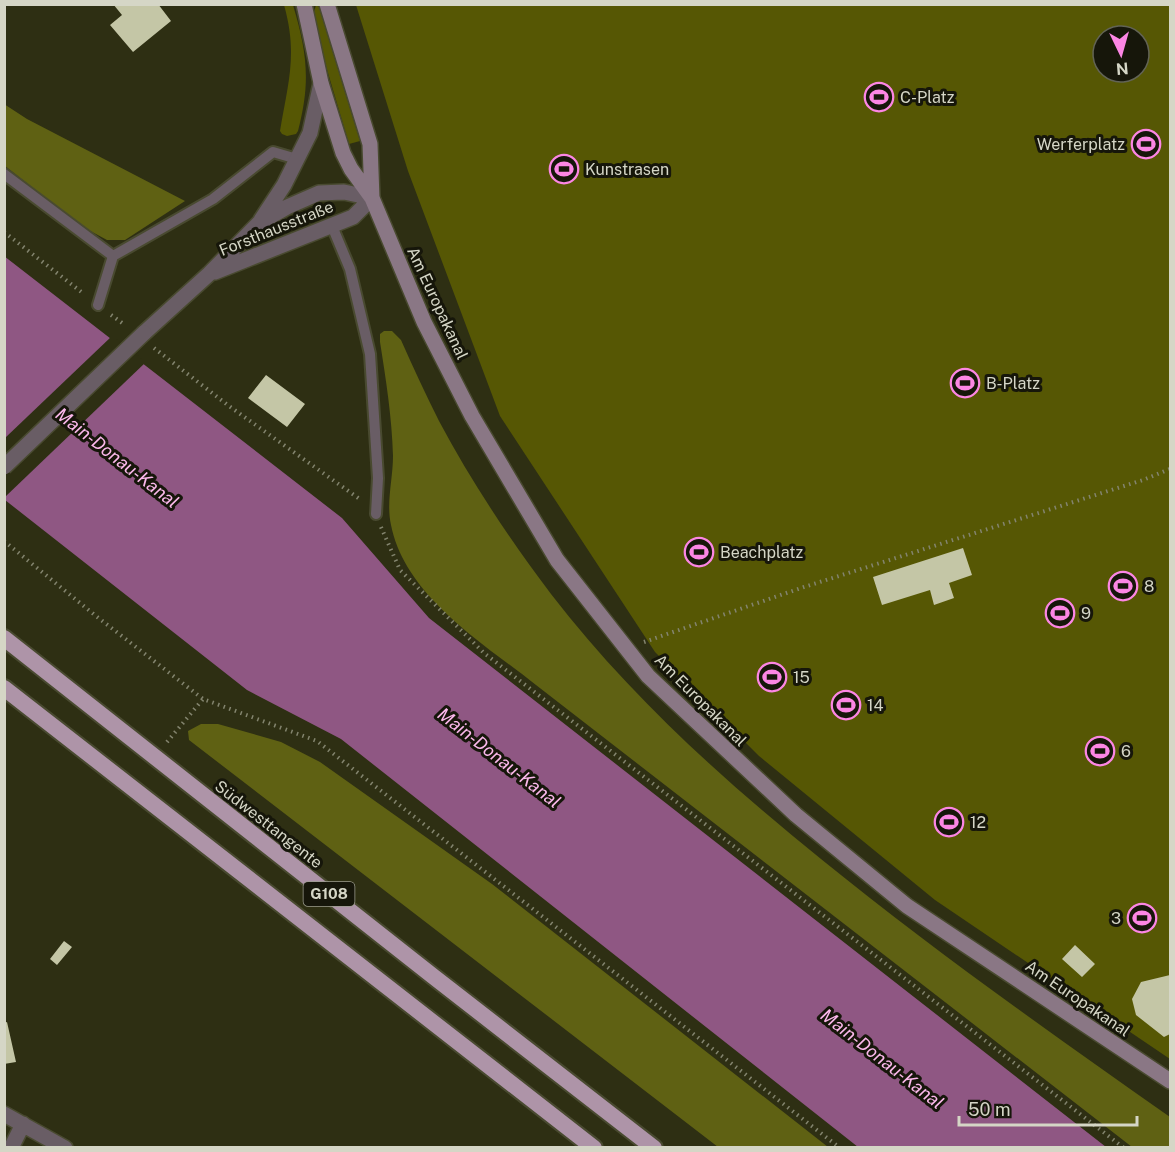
<svg xmlns="http://www.w3.org/2000/svg" width="1175" height="1152" viewBox="0 0 1175 1152" font-family="'Public Sans',sans-serif">
  <rect width="100%" height="100%" fill="#2e2f13"/>
  <path fill="#565704" fill-rule="evenodd" d="M284,5h9c14,47 18,77 5,126l-2,3 -9,2 -5,-2 -2,-3c8,-48 18,-77 4,-126z
    M316,5l3,2 41,134 -11,3 -34,-115 -1,-17z
    M356,5h814v1054l-235,-159 -176,-144 -104,-104 -155,-236 -92,-245zM1103,36h36v36h-36z"/>
  <path fill="#5f6113" d="M4,104l23,15 158,82 -60,39h-18l-26,-14 -76,-60z
    M384,331h8l9,9c12,27 25,55 38,81 32,60 71,119 112,173 77,100 172,186 270,265 112,91 231,175 349,258v30h-38l-596,-462c-53,-42 -131,-89 -145,-160 -5,-23 2,-46 2,-69 -1,-38 -7,-76 -13,-114v-8z
    M201,724h17l63,18 39,20 172,122 336,263h-110l-529,-407 -1,-9z"/>
  <path fill="#8f5783" d="M4,256l338,262 87,100 677,529h-248l-517,-408 -94,-49 -242,-190z"/>
  <path fill="#2e2f13" d="M112,336l34,26 -141,135v-59z"/>
  <path fill="#c4c6a6" d="M113,4h45l13,17 -38,31 -23,-27 12,-10z
    M266,375l39,29 -18,23 -39,-29z
    M963,548l9,27 -23,8 5,15 -20,7 -4,-15 -48,15 -9,-28z
    M64,941l8,6 -15,18 -7,-6z
    M1075,945l20,19 -13,13 -20,-18z
    M1170,975v59l-6,3 -28,-22 -4,-16 9,-17z
    M7,1022l9,40 -12,2v-41z"/>
  <g fill="none" stroke-linecap="round" stroke-linejoin="round">
    <g stroke="#494a30" stroke-width="14">
      <path id="service" d="M4,174l109,82
        M332,226l18,43 20,85 8,124 -2,36
        M98,305l15,-49 100,-57 60,-47 24,7"/>
    </g>
    <g stroke="#494a30" stroke-width="18">
      <path id="minor" d="M4,1114l61,34
        M11,1148l12,-24"/>
    </g>
    <g stroke="#494a30" stroke-width="18">
      <path id="tertiary" d="M261,220l23,-35 26,-52 11,-50
        M215,272l138,-55 19,-19
        M144,333l65,-59 50,-51 28,-16 32,-14 25,-1 28,6"/>
    </g>
    <g stroke="#494a30" stroke-width="18">
      <path id="secondary" d="M304,4l17,79 22,70 8,16 21,29 52,124 48,94 85,144 91,116 148,139 111,91 263,175
        M327,4l43,140 2,54"/>
    </g>
    <g stroke="#494a30" stroke-width="20">
      <path id="trunk" d="M4,638l430,339 220,171
        M4,688l590,460"/>
    </g>
    <path stroke="#83846e" stroke-width="4" stroke-dasharray="1.5 4.5" stroke-linecap="butt" d="M4,232l80,62
      M111,315l14,10
      M154,348l75,58 132,94
      M381,527l19,43 84,83 640,495
      M4,541l92,75 107,83 114,42 523,407
      M644,642l160,-55 339,-107 27,-11
      M167,742l36,-43"/>
    <use href="#service" stroke="#695d65" stroke-width="10"/>
    <use href="#minor" stroke="#695d65" stroke-width="15"/>
    <use href="#tertiary" stroke="#695d65" stroke-width="15"/>
    <use href="#secondary" stroke="#8a7785" stroke-width="15"/>
    <use href="#trunk" stroke="#ae94a8" stroke-width="16"/>
    <g stroke="#494a30" stroke-width="18" stroke-linecap="butt">
      <path id="tertiary-bridge" d="M4,467l140,-134"/>
    </g>
    <use href="#tertiary-bridge" stroke="#695d65" stroke-width="15"/>
  </g>
  <defs>
    <g id="stadium-ring" transform="scale(1.5)"><circle r="9.5" fill="#16160a" stroke="#fc86e4" stroke-width="1.5"/><path d="M0-5a6.5 5 0 1 0 0 10a6.5 5 0 1 0 0-10ZM-3.5-1.8h7v3.6h-7Z" fill="#fc86e4"/></g>
  </defs>
  <g fill-rule="evenodd">
    <use href="#stadium-ring" x="879" y="97"/>
    <use href="#stadium-ring" x="1146" y="144"/>
    <use href="#stadium-ring" x="564" y="169"/>
    <use href="#stadium-ring" x="965" y="383"/>
    <use href="#stadium-ring" x="699" y="552"/>
    <use href="#stadium-ring" x="1123" y="586"/>
    <use href="#stadium-ring" x="1060" y="613"/>
    <use href="#stadium-ring" x="772" y="677"/>
    <use href="#stadium-ring" x="846" y="705"/>
    <use href="#stadium-ring" x="1100" y="751"/>
    <use href="#stadium-ring" x="949" y="822"/>
    <use href="#stadium-ring" x="1142" y="918"/>
  </g>
  <g text-anchor="middle" stroke-width="6" stroke-linejoin="round" paint-order="stroke">
    <rect fill="#16160a" stroke="#9c9c8e" stroke-width="1.5" x="303.5" y="882" width="51" height="24" rx="4.5"/>
    <g font-size="15" font-weight="bold" fill="#d5d6c6">
      <text x="329" y="899">G108</text>
    </g>
    <g font-size="16" fill="#d5d6c6" stroke="#16160a" text-anchor="start">
      <text x="900" y="103">C-Platz</text>
      <text x="1125" y="150" text-anchor="end">Werferplatz</text>
      <text x="585" y="175">Kunstrasen</text>
      <text x="986" y="389">B-Platz</text>
      <text x="720" y="558">Beachplatz</text>
      <text x="1144" y="592">8</text>
      <text x="1081" y="619">9</text>
      <text x="793" y="683">15</text>
      <text x="867" y="711">14</text>
      <text x="1121" y="757">6</text>
      <text x="970" y="828">12</text>
      <text x="1121" y="924" text-anchor="end">3</text>
    </g>
    <g font-size="16" fill="#d5d6c6" stroke="#16160a">
      <text transform="translate(276 228) rotate(-22)" y="6">Forsthausstraße</text>
      <text transform="translate(438 303) rotate(65)" y="6">Am Europakanal</text>
      <text transform="translate(701 700) rotate(45)" y="6">Am Europakanal</text>
      <text transform="translate(269 824) rotate(38)" y="6">Südwesttangente</text>
      <text transform="translate(1078 998) rotate(34)" y="6">Am Europakanal</text>
    </g>
    <g font-size="18" font-style="italic" fill="#fbb8eb" stroke="#16160a">
      <text transform="translate(117 458) rotate(38)" y="6">Main-Donau-Kanal</text>
      <text transform="translate(499 758) rotate(38)" y="6">Main-Donau-Kanal</text>
      <text transform="translate(882 1059) rotate(38)" y="6">Main-Donau-Kanal</text>
    </g>
  </g>
  <rect width="1175" height="1152" fill="none" stroke="#d5d6c6" stroke-width="12"/>
  <g transform="translate(1121 54) rotate(175)"><circle r="28" fill="#16160a" stroke="#626355" stroke-width="1.5"/>
  <path d="M0-4.5L10 22L0 15L-10 22Z" fill="#fc86e4"/>
  <text y="-9" font-size="16" font-weight="bold" text-anchor="middle" fill="#d5d6c6">N</text>
  </g>
  <path d="M959 1116v9h178v-9" fill="none" stroke="#d5d6c6" stroke-width="3"/>
  <text x="968" y="1116" font-size="18" fill="#d5d6c6" stroke="#16160a" stroke-width="4.5" paint-order="stroke">50 m</text>
</svg>
